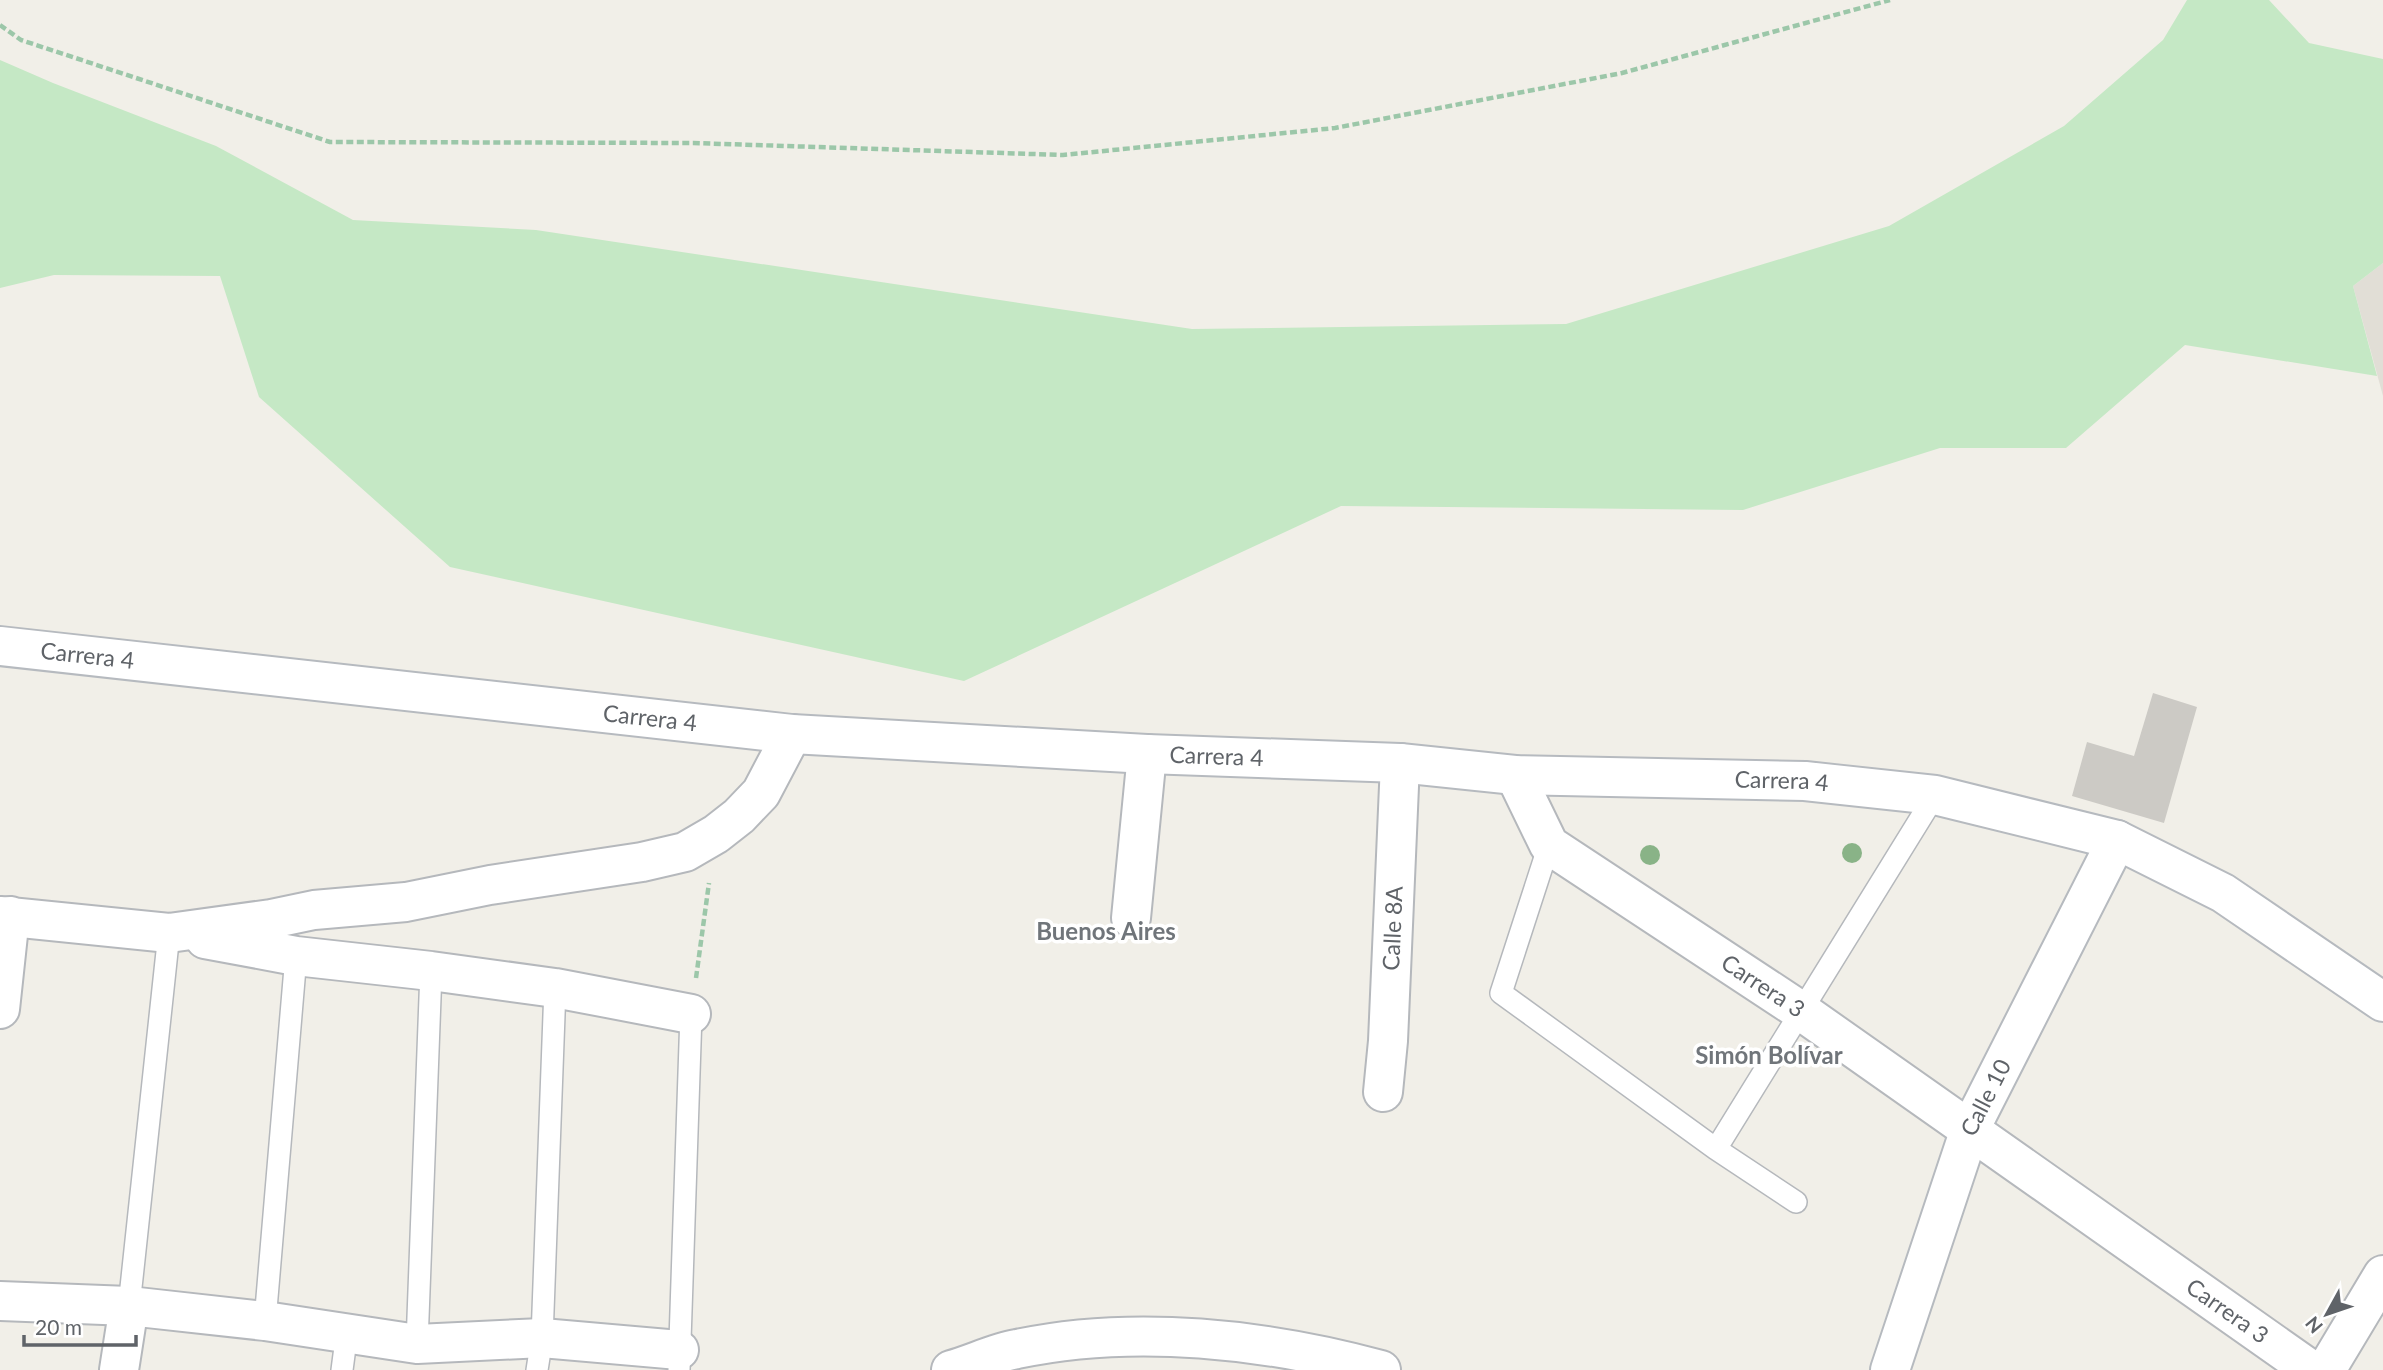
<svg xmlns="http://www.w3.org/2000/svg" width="2383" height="1370" viewBox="0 0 2383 1370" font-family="Lato,sans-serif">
  <rect width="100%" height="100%" fill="#f1efe8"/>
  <path fill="#e1ded6" d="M2383,263v133l-30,-110z"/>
  <path fill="#c5e8c5" d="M2187,0h82l40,43 74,16v204l-30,23 24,90 -192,-31 -119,103h-126l-197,62 -402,-4 -377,175 -514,-114 -191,-170 -39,-121 -166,-1 -54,13v-228l53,23 163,63 137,74 183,10 656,99 374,-5 323,-98 175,-100 99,-86z"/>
  <path fill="#cccac5" d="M2153,693l44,14 -33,116 -92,-27 15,-54 47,14z"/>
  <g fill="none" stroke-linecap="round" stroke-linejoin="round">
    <g stroke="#b5b8bc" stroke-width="24">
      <path id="lane" d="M1549,845l-48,148 215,156 80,53
        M1716,1149l219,-354
        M129,1306l40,-373
        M265,1321l31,-365
        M417,1344l14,-373
        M342,1370l5,-38
        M537,1370l5,-32 13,-350
        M679,1370l12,-356"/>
    </g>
    <g stroke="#b5b8bc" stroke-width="42">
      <g id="street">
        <path id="s1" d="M1515,775l34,70 252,166 510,359"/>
        <path d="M0,916l169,17 102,-14 43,-9 92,-8 84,-17 152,-23 43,-10 31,-18 23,-18 22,-23 31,-59"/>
        <path d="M1131,918l16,-164"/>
        <path d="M205,939l91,17 135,15 124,17 136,26"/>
        <path d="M0,1009l10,-93"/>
        <path id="s2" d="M1383,1092l5,-51 12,-278"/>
        <path d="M0,1301l129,5 136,15 152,23 125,-6 137,12"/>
        <path d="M119,1370l10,-64"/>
        <path d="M951,1370c22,-6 43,-17 66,-21 117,-25 250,-10 364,21"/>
        <path d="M2326,1370l57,-95"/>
      </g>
    </g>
    <g stroke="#b6babf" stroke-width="42">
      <g id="secondary">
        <path id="s3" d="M0,646l792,88 355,20 253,9 115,12 290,6 130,14 182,45 106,53 160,109"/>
        <path id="s4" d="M1890,1370l80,-241 147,-289"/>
      </g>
    </g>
    <path stroke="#9cc7a9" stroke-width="4.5" stroke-dasharray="7 3.5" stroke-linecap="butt" d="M0,25l21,15 309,102 363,1 370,12 272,-27 287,-55 268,-73
      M696,978l13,-95"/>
    <use href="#lane" stroke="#fff" stroke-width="21"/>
    <use href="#street" stroke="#fff" stroke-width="38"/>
    <use href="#secondary" stroke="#fff" stroke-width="38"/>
  </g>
  <g fill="#89b387">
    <circle cx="1852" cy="853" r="10"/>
    <circle cx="1650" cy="855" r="10"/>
  </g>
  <g text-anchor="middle" stroke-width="7" stroke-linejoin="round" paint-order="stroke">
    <g font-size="23" fill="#5f6368" stroke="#fff">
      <text dy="8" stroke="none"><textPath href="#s3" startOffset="88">Carrera 4</textPath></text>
      <text dy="8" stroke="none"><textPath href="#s3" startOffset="654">Carrera 4</textPath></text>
      <text dy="8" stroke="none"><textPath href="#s3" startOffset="1222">Carrera 4</textPath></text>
      <text dy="8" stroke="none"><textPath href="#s3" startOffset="1788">Carrera 4</textPath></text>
      <text dy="8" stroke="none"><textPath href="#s2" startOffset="164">Calle 8A</textPath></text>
      <text dy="8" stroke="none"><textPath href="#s1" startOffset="334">Carrera 3</textPath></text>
      <text dy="8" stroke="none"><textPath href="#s4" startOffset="289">Calle 10</textPath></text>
      <text dy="8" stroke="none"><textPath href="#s1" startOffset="901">Carrera 3</textPath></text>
    </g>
    <g font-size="24" font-weight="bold" fill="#70757a" stroke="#fff">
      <text x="1106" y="940">Buenos Aires</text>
      <text x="1769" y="1064">Simón Bolívar</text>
    </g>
  </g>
  <g transform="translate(2327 1314) rotate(230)" stroke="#ffffff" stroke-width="5" paint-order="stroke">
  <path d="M0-5L12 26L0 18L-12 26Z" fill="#5f6368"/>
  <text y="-10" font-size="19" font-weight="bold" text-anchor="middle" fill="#5f6368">N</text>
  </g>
  <path d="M24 1335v10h112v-10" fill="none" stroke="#5f6368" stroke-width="3.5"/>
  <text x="35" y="1335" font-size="21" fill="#5f6368" stroke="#ffffff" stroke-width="5" paint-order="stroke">20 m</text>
</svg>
